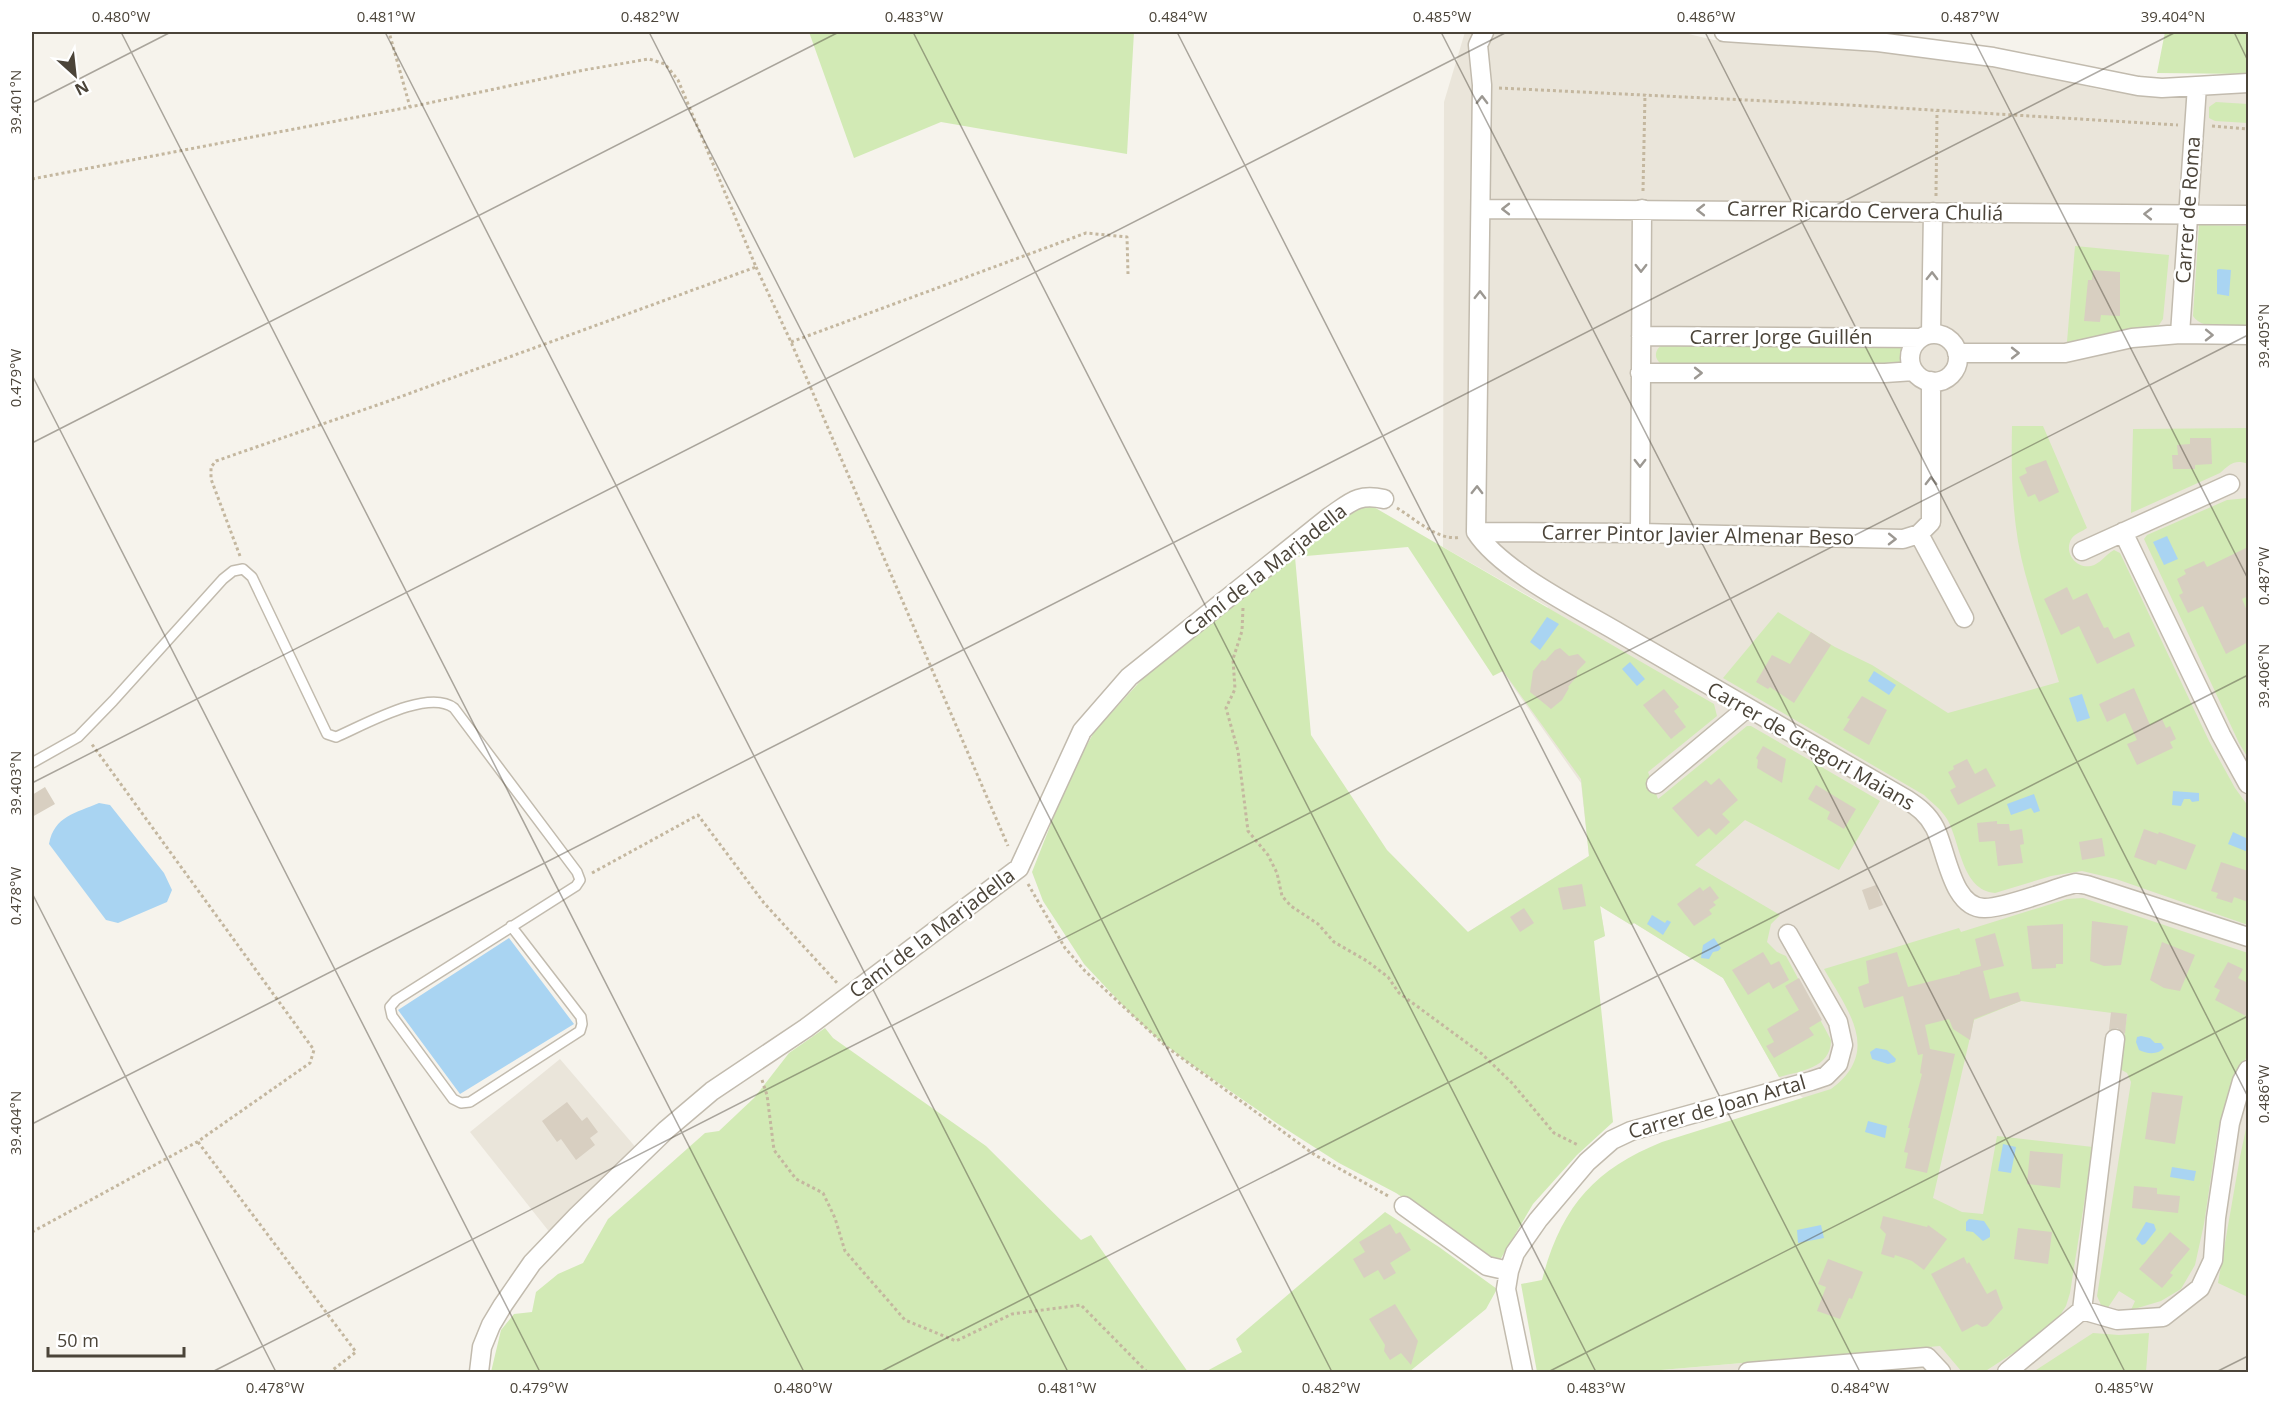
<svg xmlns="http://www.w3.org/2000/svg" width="2280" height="1404" viewBox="0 0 2280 1404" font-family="'Open Sans',sans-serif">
  <rect width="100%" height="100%" fill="#f6f3ec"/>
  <path fill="#eae5da" d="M1465,32h215l34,8 148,9 127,13 112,28 74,5 73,-4v1281h-610l163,-14 67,-203 -89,-78 -56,-99 -89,-55 -3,2 -31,-19 5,30 -86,37 -51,-41 121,-76 -8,-73 -79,-112 46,-64 -105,-60 1,-445z
    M560,1059l78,91 -87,84 -81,-102z"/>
  <path fill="#d2eab5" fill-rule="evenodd" d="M809,32h325l-7,122 -186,-32 -87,36z
    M2165,32h83v42l-91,-1z
    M2216,102l32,2v19l-33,-2 -6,-3v-11z
    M2199,225l49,1v99c-15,0 -46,6 -55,-9z
    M2075,246l94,9 -6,64 -4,6 -92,17z
    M1663,344l235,2 4,2 3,8 -3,9h-239c-10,-6 -9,-15 0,-21z
    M2012,426h31l44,102c-4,3 -11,5 -15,10 -9,13 3,31 19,28 9,-2 14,-11 23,-16l6,3 89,188 26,47 13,18v119l-132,-46 -34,-8 -31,5 -56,17c-34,-3 -34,-50 -48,-74 -6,-10 -15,-16 -23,-24l-201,-117 55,-66 57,35 37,18 76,48 111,-31c-11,-37 -24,-73 -34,-109 -13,-47 -14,-98 -13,-147z
    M2248,428v36c-13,-5 -18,0 -28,9l-89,40 2,-84z
    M2248,498v260l-9,-15 -95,-204 3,-4 80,-35z
    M1362,506h10l342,198 3,12 -69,56 10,27 89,-73h4l129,75 -41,69 -94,-50 -50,45 85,50 -9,9 -4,18 10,10 9,4 45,84c0,28 -30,31 -52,37l-56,-99 -89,-55 -3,2 -31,-19 5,30 -11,5 19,181 -36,33 -44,49 -33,56h-4l-100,-67 -57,-30 -61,-39 -93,-64 -27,-21 -28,-26 -46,-49 -41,-63 -11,-29 37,-94 25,-46 8,-9 44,-48 28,-24 121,-94 39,-36zM1408,547l85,129 10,-5 78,108 8,77 -121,76 -81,-82 -76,-115 -16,-178z
    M2083,898l165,55v101l-14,28 -16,48 -14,94 -9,41 -14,24 -20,12 -30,9 4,-9 -16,-10 -12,18 -6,-4 -4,-9 34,-214 -4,-9 -7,-4 7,-54 -106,-14 -47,19 -41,178 29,14 21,2 14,-78 96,11 -23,146 -4,13 -9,14 -22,19 -51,33h-22l-22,-26 -302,26h-101l-16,-88 21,-4c19,-72 51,-110 120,-138l169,-53c51,-38 17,-78 -7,-120l135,-41 2,4 106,-33z
    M825,1028l8,10 153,108 95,94 10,-5 97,137h-697l10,-42 13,-16 18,-2 4,-20 22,-18 25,-11 25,-44 97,-86 14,-2 35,-33 35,-45z
    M2248,1119v178l-30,-14 22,-126z
    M1385,1212l54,35 58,42 -11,20 -77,63h-204l37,-20 -6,-13z
    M2093,1333l26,2 30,-2 -3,39h-113z"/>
  <path fill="#a9d4f2" d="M2219,269l12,1 -2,26 -12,-2v-24z
    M2167,536l11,23 -14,6 -11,-23z
    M1547,617l12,7 -19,26 -10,-8z
    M1630,662l15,17 -8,7 -15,-17z
    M1874,671l22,14 -7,10 -21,-14z
    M2082,694l8,24 -13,4 -8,-24z
    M2173,791l26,2v8l-7,1 -2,-3h-6l-3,7 -9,-1z
    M2034,794l6,17 -6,2 -3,-5 -20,7 -4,-11z
    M99,803l11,2 54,68 8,17 -5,12 -49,21 -12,-3 -57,-76c5,-28 27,-31 50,-41z
    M2233,832l15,7v13l-20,-8z
    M1652,915l13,8 2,-3 4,2 -8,13 -16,-11z
    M509,938l65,86 -114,70 -62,-84z
    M1714,938l7,10 -3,3 -5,1 -4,7 -8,-1 2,-13z
    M2141,1036l9,2 5,5h6l3,5c-6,7 -17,6 -25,2l-3,-8 1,-5z
    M1876,1048l11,2 9,9 -1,3 -7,2 -16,-5 -2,-7z
    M1868,1121l19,5 -2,12 -20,-6z
    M2003,1144l13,3 -5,26 -13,-2z
    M2172,1167l24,4 -2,10 -24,-4z
    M1969,1219l15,2 6,9v7l-7,4 -10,-9 -7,-1v-9z
    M2146,1222l8,2 2,6 -11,14 -3,1 -6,-6z
    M1821,1225l3,13 -26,5 -1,-13z"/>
  <path fill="#d8cfc1" d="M2093,270l27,2v44l-19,-1 -1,7 -16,-1 4,-41h4z
    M2190,438h21l1,26 -17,1v4h-22l-1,-14h6l-1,-10 13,-1z
    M2046,460l13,32 -20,10 -4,-8 -7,3 -9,-20 8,-4 -2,-5z
    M2248,547v49l-6,3 6,14v29l-22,12 -23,-48 -15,7 -9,-18 4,-2 -6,-14 9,-5 -2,-4 20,-9 3,6z
    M2067,587l6,13 14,-7 17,35 4,-1 6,12 15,-7 6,14 -38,18 -18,-38 -18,9 -17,-36z
    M1811,632l20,13 -37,58 -24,-16 -2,2 -12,-7 16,-27 18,9z
    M1560,648l9,8 9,-2 8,8 -9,9v5l-9,11 1,1 -7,12 -11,9 -21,-17 3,-21 9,-11 3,1 10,-11z
    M2134,688l16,37 12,-6 4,9 4,-2 6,13 -6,3 3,6 -36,17 -10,-21 10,-4 -12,-27 -18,9 -8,-18z
    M1664,689l15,18 -5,4 12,16 -15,12 -28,-34z
    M1862,696l25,14 -18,35 -26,-15 7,-11 -3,-1z
    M1763,746l23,13 -4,24 -25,-15 1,-8 -2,-2z
    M1967,759l8,15 11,-6 10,18 -38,19 -8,-15 6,-3 -8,-15 6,-3 -1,-3z
    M1719,778l19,22 -16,14 8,8 -14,13 -7,-7 -11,9 -26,-29 34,-28 5,5z
    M1816,785l40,24 -12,20 -17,-10 3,-7 -22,-13z
    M45,787l10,17 -23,13v-22z
    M1997,821v3h12l1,7 12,-2 2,15 -4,1 3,18 -25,3 -3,-25 -16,1 -2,-19z
    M2144,829l14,5 1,-2 37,13 -10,25 -28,-10 -2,5 -22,-8z
    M2102,838l3,18 -23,4 -3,-18z
    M2221,862l27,9v31l-14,-5 -2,6 -16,-5 2,-5 -7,-2z
    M1582,884l4,22 -23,4 -5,-22z
    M1876,885l7,20 -14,5 -7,-20z
    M1710,886l9,12 -6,4 3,3 -7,5 3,4 -18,12 -17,-22 23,-17 3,4z
    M1524,908l10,15 -14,9 -10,-15z
    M2092,921l36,5 -7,39 -17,1 -14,-5z
    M2063,924v40h-7v4l-24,1 -5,-43z
    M1995,933l9,33 -21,5 7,28 28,-7 3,9 -47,18 -4,21 -17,-11 -4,-10 -24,6 5,24 25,5 -28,119 -22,-5 3,-15 -4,-1 6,-24h-2l14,-54 -2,-1 3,-19 -5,1 -15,-59 -39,12 -6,-21 11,-4 -3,-22 31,-9 11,35 52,-13v-2l21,-6 -6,-27z
    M2162,942l33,13 -15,36 -16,-3 -14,-8z
    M1763,952l8,13 8,-4 10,19 -16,9 -4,-7 -21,13 -16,-25z
    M2228,962l15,7 -5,9 10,5v34l-33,-17 5,-10 -6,-3z
    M1799,978l23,42 -13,8 5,7 -40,23 -8,-12 8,-4 -7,-13 32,-19 -14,-24z
    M2111,1012l16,2 -2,20 -8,-6 -8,2z
    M2152,1092l31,4 -8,48 -30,-5z
    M567,1102l15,19 5,-4 11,15 -8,6 5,7 -19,15 -15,-21 -4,3 -15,-21z
    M2030,1151l33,3 -3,34 -33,-4z
    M2134,1186l23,2v6l23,2 -2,17 -46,-5z
    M1883,1216l44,11 1,-2 19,14 -23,31 -12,-9 -17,-6 -1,3 -13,-4 5,-20 -6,-6z
    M1390,1224l6,10 4,-2 11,18 -21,13 6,10 -12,7 -6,-10 -14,8 -11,-19 12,-7 -6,-10z
    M2018,1228l34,4 -4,32 -34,-5z
    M2170,1232l20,17 -20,24 3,2 -11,13 -23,-19z
    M1964,1257l3,7 2,-2 18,32 9,-5 7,19 -16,18 -5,1 -5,-3 -15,8 -31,-58z
    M1828,1259l35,13 -11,27 -3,-1 -9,21 -23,-8 9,-24 -8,-3z
    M1395,1304l23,37 -7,24 -10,-12 -11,7 -6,-9 1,-6 -16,-26z"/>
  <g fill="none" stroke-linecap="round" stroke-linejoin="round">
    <g stroke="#c2bbae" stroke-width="12">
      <path id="service" d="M32,763l46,-26 35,-36 110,-122 10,-8 10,-2 9,8 75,157 9,3c28,-12 92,-49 118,-29l123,164 3,8 -4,6 -180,114 -6,7 2,9 61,83 8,4 9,-1 110,-71 2,-7 -1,-7 -70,-91"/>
    </g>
    <g stroke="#c2bbae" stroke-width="21">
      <path id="minor" d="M1484,32l-6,13 4,40 -6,447c25,39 103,77 145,102 94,55 189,110 285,165 12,8 22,15 29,29 12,24 17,81 50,80 18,0 61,-16 80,-22l11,-3 11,2 161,52
        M1724,32l154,10 115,15 145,29 24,2 86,-5
        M1481,209l767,6
        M1931,334l2,-122
        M2180,334l17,-248
        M1910 358a24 24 0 1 1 48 0a24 24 0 1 1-48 0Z
        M1641,336l280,2
        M1957,353h108l67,-15 48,-4 68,1
        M1640,373h245l29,-2
        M1476,532l164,1 263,6 16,-5 12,-12v-141
        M2123,532l98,203 27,49
        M1640,533l2,-324
        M1919,534l45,84
        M2082,551l148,-67
        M1656,784l91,-76
        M1404,1206l83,60 22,5
        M2082,1310l33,-271
        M479,1372l3,-25 9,-22 12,-20 29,-42 45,-47 89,-86 46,-39 94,-63 213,-160 63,-137 47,-54 200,-160c21,-14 28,-24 55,-18
        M1523,1372l-17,-83 3,-18 6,-18 23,-33 49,-58 25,-22 19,-9 180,-50 15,-5 12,-12 5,-19 -5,-23 -50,-88
        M1748,1372l179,-15 14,15
        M2007,1372l75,-62 35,10 46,-3 37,-29 13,-28 3,-42 14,-95 12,-42 6,-11"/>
    </g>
    <path stroke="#c4b79f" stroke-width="3" stroke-dasharray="3 3" stroke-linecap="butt" d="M1499,88l350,17 329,20
      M2212,126l36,3
      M32,179l378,-72 -21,-75
      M1643,191l2,-97
      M1936,196l1,-85
      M756,267l35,75 217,504
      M791,342l295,-109 41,4 1,37
      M1397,508c17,10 42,34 63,29
      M240,556l-29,-77v-12l5,-6 170,-59 370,-135 -78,-187 -13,-16 -16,-5 -65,11 -174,37
      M1243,608l-1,23 -9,28 2,30 -9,19 12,43 10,80 20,24 9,18 5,23 9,10 27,18 16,18 33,19 21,16 11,16 83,61 30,29 42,50 24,12
      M592,873l106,-58 66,88 74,81
      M1028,884l37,64 20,23 83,77 147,107 75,42
      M762,1080l5,15 7,55 22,29 27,14 12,25 10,33 60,69 51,21 56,-27 69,-9 66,67
      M198,1142l158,210 -26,20
      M32,1232l165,-90 113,-79 4,-13 -223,-307"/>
    <use href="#service" stroke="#fff" stroke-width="9"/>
    <use href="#minor" stroke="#fff" stroke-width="18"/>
  </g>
  <defs><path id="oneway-chevron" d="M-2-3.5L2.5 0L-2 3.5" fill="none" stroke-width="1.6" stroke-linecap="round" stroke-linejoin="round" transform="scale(1.5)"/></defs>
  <g stroke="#9c9892">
    <use href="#oneway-chevron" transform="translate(1482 100) rotate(-89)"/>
    <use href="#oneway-chevron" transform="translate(1506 209) rotate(180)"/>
    <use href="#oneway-chevron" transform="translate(1701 210) rotate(-180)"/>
    <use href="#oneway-chevron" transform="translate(2148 214) rotate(-179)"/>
    <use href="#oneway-chevron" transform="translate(1641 268) rotate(90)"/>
    <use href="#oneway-chevron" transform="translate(1932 276) rotate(-89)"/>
    <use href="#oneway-chevron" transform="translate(1480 295) rotate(-89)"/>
    <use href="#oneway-chevron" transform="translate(2209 335) rotate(1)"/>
    <use href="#oneway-chevron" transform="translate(2015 353)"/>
    <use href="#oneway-chevron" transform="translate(1698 373)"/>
    <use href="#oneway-chevron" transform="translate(1640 463) rotate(90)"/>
    <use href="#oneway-chevron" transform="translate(1931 481) rotate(-90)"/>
    <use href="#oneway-chevron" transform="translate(1477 490) rotate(-89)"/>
    <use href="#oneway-chevron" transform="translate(1892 539) rotate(1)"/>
  </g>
  <path fill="none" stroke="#4b4439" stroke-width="1.5" stroke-opacity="0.45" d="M121,32l683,1340M385,32l683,1340M649,32l683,1340M913,32l683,1340M1177,32l683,1340M1441,32l684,1340M1705,32l543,1065M1970,32l278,547M2234,32l14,29M32,103l139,-71M32,375l508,997M32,443l807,-411M32,783l1475,-751M32,893l244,479M32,1124l2144,-1092M212,1372l2036,-1037M880,1372l1368,-697M1548,1372l700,-356M2216,1372l32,-16"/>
  <g text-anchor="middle" stroke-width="5" stroke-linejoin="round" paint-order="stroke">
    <g font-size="20" fill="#4b4439" stroke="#fff">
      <text transform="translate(2188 210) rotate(-86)" y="7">Carrer de Roma</text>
      <text transform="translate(1865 211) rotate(1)" y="7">Carrer Ricardo Cervera Chuliá</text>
      <text x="1781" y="344">Carrer Jorge Guillén</text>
      <text transform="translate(1698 535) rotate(1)" y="7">Carrer Pintor Javier Almenar Beso</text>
      <text transform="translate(1265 570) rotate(-38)" y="7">Camí de la Marjadella</text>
      <text transform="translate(1811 746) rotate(30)" y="7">Carrer de Gregori Maians</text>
      <text transform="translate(932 933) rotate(-37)" y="7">Camí de la Marjadella</text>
      <text transform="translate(1717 1107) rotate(-16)" y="7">Carrer de Joan Artal</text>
    </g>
  </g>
  <rect width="2280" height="1404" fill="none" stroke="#ffffff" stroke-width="66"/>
  <g transform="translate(75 75) rotate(153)" stroke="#ffffff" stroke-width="4.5" paint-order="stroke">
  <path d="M0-4.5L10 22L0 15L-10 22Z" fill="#4b4439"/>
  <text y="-9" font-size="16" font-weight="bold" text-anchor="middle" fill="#4b4439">N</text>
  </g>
  <path d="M48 1347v9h136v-9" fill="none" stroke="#4b4439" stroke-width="3"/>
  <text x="57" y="1347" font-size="18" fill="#4b4439" stroke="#ffffff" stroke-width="4.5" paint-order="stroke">50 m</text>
  <rect x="33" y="33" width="2214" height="1338" fill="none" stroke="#4b4439" stroke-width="2"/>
  <g font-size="15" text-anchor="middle" fill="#4b4439">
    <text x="121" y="22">0.480°W</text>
    <text x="386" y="22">0.481°W</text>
    <text x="650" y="22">0.482°W</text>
    <text x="914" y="22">0.483°W</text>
    <text x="1178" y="22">0.484°W</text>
    <text x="1442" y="22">0.485°W</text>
    <text x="1706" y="22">0.486°W</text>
    <text x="1970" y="22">0.487°W</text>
    <text x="2173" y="22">39.404°N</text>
    <text transform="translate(16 102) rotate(-90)" y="5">39.401°N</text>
    <text transform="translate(2264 336) rotate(-90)" y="5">39.405°N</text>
    <text transform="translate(16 378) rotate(-90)" y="5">0.479°W</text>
    <text transform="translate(2264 576) rotate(-90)" y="5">0.487°W</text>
    <text transform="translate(2264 676) rotate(-90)" y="5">39.406°N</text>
    <text transform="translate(16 783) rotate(-90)" y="5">39.403°N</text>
    <text transform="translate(16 896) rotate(-90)" y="5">0.478°W</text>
    <text transform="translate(2264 1094) rotate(-90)" y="5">0.486°W</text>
    <text transform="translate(16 1123) rotate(-90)" y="5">39.404°N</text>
    <text x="275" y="1393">0.478°W</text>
    <text x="539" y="1393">0.479°W</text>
    <text x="803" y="1393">0.480°W</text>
    <text x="1067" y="1393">0.481°W</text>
    <text x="1331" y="1393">0.482°W</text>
    <text x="1596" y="1393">0.483°W</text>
    <text x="1860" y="1393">0.484°W</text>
    <text x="2124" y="1393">0.485°W</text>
  </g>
</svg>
